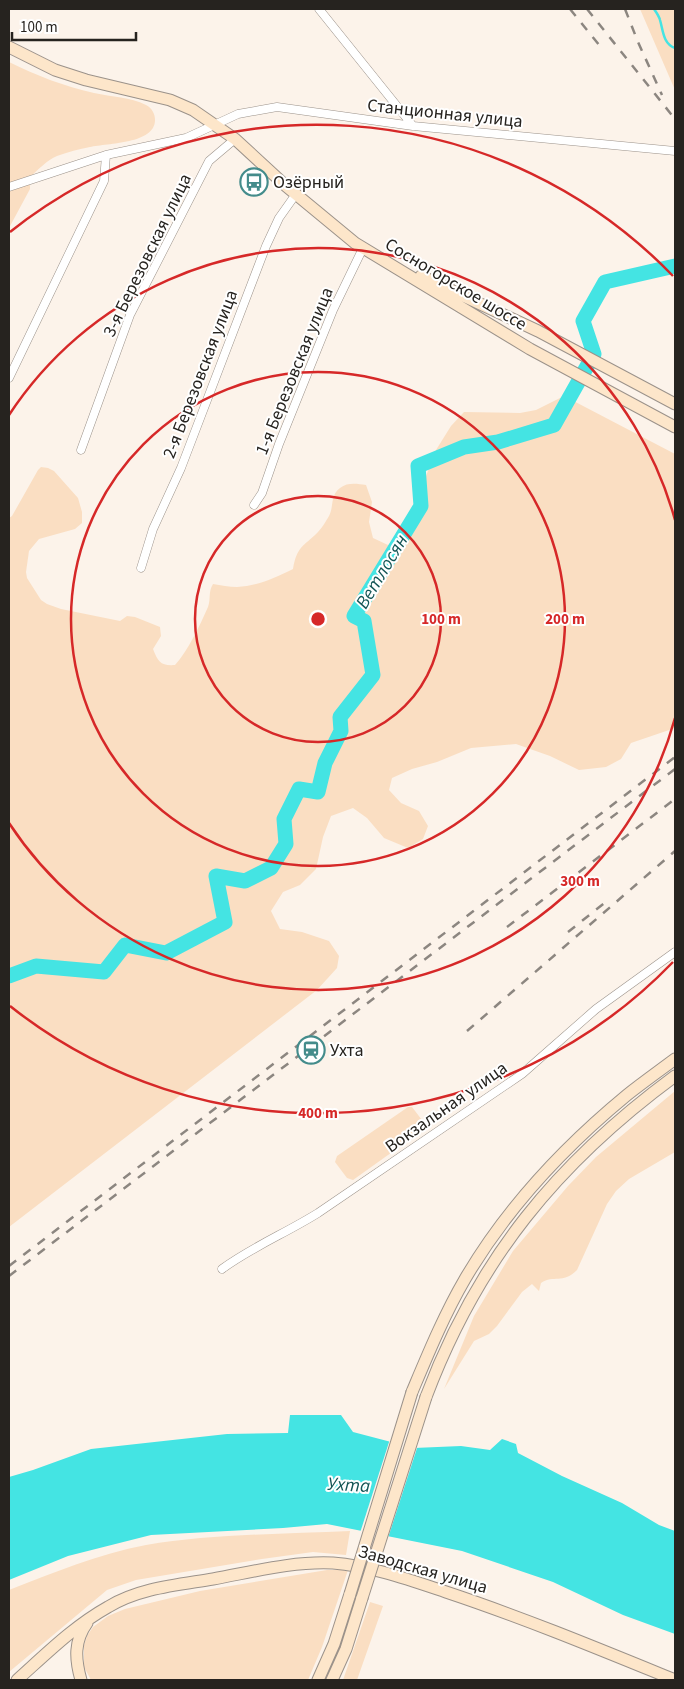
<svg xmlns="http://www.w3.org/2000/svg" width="684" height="1689" viewBox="0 0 684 1689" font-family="'Source Sans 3',sans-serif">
  <rect width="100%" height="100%" fill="#fcf3ea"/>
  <path fill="#fadec2" d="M640,9h35v81z
    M9,62c28,14 55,24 85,31 18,4 36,4 52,12 6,3 9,9 9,15 0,24 -47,23 -65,27 -11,2 -22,5 -33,9 -10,4 -19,14 -27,21v12l-21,39z
    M564,396l111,58v274l-44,15 -10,16 -15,8 -27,3 -29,-14 -34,-12 -45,4 -34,14 -25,7 -20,9 -3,12 12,13 18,8 9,15 -5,13 -15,9 -24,-10 -17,-20 -14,-10 -22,8 -8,21 -7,32 -16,16 -17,7 -12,19 9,18 22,3 27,9 10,15 -2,12 -20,22 -308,237v-709l3,-2 26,-46 3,-3 7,1 6,3 24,27 4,14v11l-7,6 -36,10 -10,12 -3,21 1,6 14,22 6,4 14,5 59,12 7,-5 8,1 25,10 1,9 -8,13c5,13 8,17 22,16 13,-14 25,-40 33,-58 3,-8 0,-15 5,-23 8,1 16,3 24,3 21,-1 37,-9 56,-18 4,-23 10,-22 25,-37 4,-4 8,-11 11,-16 5,-9 1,-21 11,-28 8,-6 17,-4 26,-3l6,17 -3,20 4,16 15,7 17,-14 31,-81 15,-24 13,-14 56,1 16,-3z
    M675,1091v61l-46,27 -13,12 -9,13 -30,66c-15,15 -23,4 -36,13l-2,8 -7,-7 -10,8 -25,34 -8,8 -15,7 -30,48 30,-73 39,-65 55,-65 28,-29z
    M408,1107h4l13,17 -2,6 -70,50 -6,-2 -12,-16 2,-6z
    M350,1531l-4,24 -33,-3 -51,7 -126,21 -29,10 -98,82v-82c44,-17 89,-36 137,-45 65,-11 138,-11 204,-14z
    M327,1570h21l-26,77 -14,33h-217l-7,-13v-22l3,-9 6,-9 15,-11 17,-7 75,-18z
    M370,1602l13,4 -26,74h-14z"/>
  <path fill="#44e4e3" d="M290,1415h51l12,17 61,16 47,-2 29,4 12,-11 14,5 2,9 44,23 60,27 37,22 16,6v103l-52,-19 -70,-33 -91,-31 -135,-27 -44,4 -132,7 -83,21 -59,24v-103l24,-7 58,-21 136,-15 61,-1z"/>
  <path fill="#fcf3ea" d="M390,1439l28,6 -30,93 -28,-5z"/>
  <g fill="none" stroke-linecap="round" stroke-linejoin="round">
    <path stroke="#44e4e3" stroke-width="2.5" d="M654,9c2,3 5,7 6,11 3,10 3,24 15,28"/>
    <path stroke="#44e4e3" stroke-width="15" d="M9,976l27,-10 68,6 21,-27 41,8 59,-31 -9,-46 29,5 26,-13 15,-24 -2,-25 15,-30 19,3 7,-29 16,-32 -1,-14 33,-42 -9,-54 -10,-5 67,-110 -3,-40 46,-19 34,-5 56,-17 40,-71 -11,-33 22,-39 70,-16"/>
    <g stroke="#9b928a" stroke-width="9">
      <path id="street" d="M319,9l94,117
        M9,187l97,-32 80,-17 52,-24 39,-7 136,19 262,25
        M9,378l95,-197 2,-26
        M81,450l49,-135 79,-154 26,-22
        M254,505l8,-12 17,-49 54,-134 30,-62
        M141,568l12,-39 28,-61 85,-222 13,-28 17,-24
        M222,1269c30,-22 64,-36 96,-56l204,-139 74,-65 79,-57"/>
    </g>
    <g stroke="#9b928a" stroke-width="13">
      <path id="secondary" d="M9,47l46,23 31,10 84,20 23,10 42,29 51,47 69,57 175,106 145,78
        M421,276l117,55 137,73
        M412,1392c16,-38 32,-77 53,-113 41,-70 99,-132 162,-184 15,-12 32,-24 48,-36
        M426,1397c52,-138 131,-234 249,-321
        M17,1680c29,-26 57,-54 91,-73 31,-19 69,-22 105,-28 39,-7 80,-18 120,-16 38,3 77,17 113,29 78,26 153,57 229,88
        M81,1680c-6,-21 -7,-39 6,-57
        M318,1680l16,-36 16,-50
        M332,1680l14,-31 16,-51"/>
    </g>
    <use href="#street" stroke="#fff" stroke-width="8"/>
    <use href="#secondary" stroke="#fde6ca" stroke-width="11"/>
    <path stroke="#8c8680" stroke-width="2.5" stroke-dasharray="9 9" stroke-linecap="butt" d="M570,9l30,37
      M587,9l88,110
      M625,9l13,33 24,53
      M507,927l168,-128
      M568,932l39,-31
      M467,1031l208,-180
      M9,1266l666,-509
      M9,1276l666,-507"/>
    <g stroke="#9b928a" stroke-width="13" stroke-linecap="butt">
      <path id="secondary-bridge" d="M350,1594l62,-202
        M362,1598l64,-201"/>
    </g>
    <use href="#secondary-bridge" stroke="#fde6ca" stroke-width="11"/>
  </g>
  <g fill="none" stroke="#d62828" stroke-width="2.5">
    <circle cx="318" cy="619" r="123"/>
    <circle cx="318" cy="619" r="247"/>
    <path d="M675 718A370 370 0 0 1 9 823M9 415A370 370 0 0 1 675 520"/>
    <path d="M673 962A494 494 0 0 1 10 1006M10 232A494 494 0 0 1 673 276"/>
  </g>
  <defs>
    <g id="bus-ring" transform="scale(1.4375)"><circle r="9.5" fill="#fff" stroke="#448c8b" stroke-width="1.5"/><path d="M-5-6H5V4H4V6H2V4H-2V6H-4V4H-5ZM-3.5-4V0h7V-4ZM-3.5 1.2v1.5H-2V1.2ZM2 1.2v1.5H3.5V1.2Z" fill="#448c8b"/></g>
    <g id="station-ring" transform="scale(1.4375)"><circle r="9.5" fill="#fff" stroke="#448c8b" stroke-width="1.5"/><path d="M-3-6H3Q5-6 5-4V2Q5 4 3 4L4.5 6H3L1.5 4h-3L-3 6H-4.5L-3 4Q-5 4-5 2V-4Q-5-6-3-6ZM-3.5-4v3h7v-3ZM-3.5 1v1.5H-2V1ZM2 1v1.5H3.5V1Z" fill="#448c8b"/></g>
  </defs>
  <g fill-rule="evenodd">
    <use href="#bus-ring" x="254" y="182"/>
    <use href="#station-ring" x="311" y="1050"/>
  </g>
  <g text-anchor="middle" stroke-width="4" stroke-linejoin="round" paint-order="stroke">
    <g font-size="18" fill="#26231f" stroke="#fff">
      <text transform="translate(445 113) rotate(6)" y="6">Станционная улица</text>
      <text transform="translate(147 255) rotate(-64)" y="6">3-я Березовская улица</text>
      <text transform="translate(456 284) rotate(31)" y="6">Сосногорское шоссе</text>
      <text transform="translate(294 371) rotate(-68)" y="6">1-я Березовская улица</text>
      <text transform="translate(200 374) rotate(-69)" y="6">2-я Березовская улица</text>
      <text transform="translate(446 1107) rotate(-35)" y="6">Вокзальная улица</text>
      <text transform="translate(423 1569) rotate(16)" y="6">Заводская улица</text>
    </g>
    <g font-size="18" fill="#26231f" stroke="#fff" text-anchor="start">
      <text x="273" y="188">Озёрный</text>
      <text x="330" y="1056">Ухта</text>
    </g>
    <g font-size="19" font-style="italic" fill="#145656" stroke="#fff">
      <text transform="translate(381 571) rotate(-59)" y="7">Ветлосян</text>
      <text transform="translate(349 1484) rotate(3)" y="7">Ухта</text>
    </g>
  </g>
  <circle cx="318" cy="619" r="8" fill="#d62828" stroke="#fff" stroke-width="2.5"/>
  <g font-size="15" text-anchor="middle" font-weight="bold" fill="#d62828" stroke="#fff" stroke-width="4" stroke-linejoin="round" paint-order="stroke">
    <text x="441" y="624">100 m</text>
    <text x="565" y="624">200 m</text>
    <text x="580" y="886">300 m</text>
    <text x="318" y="1118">400 m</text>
  </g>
  <rect width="684" height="1689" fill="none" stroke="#26231f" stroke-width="20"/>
  <path d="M12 32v8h124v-8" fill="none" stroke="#26231f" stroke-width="2.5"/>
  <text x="20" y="32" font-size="15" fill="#26231f" stroke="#ffffff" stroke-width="4" paint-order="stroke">100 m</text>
</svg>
